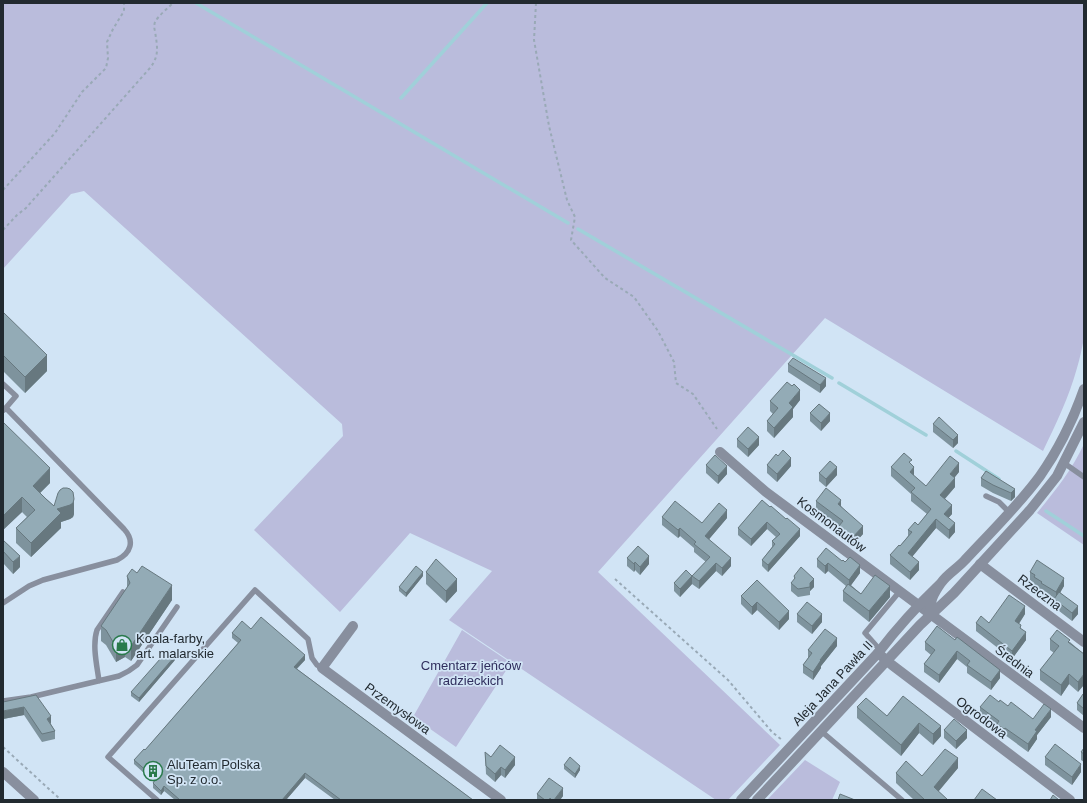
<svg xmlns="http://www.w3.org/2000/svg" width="1087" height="803" viewBox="0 0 1087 803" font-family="Arial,sans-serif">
  <rect width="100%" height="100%" fill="#d1e4f5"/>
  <path fill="#babcdc" d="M3,3h1081v335c-2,10 -4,20 -7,30 -8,29 -21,56 -34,83l-218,-133 -227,254 182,173 -52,55h-12l-267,-180 43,-49 -82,-38 -70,79 -86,-82 89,-94 -1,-12 -258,-233 -13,3 -68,75z
    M1084,444v101l-47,-32c18,-22 35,-43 47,-69z
    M462,630l49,33 -55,84 -43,-30z
    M805,760l35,22 -8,18h-65z"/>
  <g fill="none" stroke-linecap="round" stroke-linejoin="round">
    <path stroke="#a0d0d9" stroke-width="3.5" d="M196,3l372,220
      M401,98l86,-95
      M578,229l254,149
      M839,383l87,52
      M956,451l43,28
      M1046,511l38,25"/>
    <path stroke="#99a9b6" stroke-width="2" stroke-dasharray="3 3" stroke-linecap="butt" d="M536,3l-2,37 15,86 18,74 8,17 -4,23 34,38 29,19 24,34 16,31 2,21 17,11 24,35
      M3,190l52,-57 27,-41 24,-24 2,-10 -1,-16 6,-13 11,-18v-8
      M3,230l14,-15 9,-7 124,-140c10,-13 7,-22 5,-37 -1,-3 -1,-6 0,-9 3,-6 13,-14 18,-19
      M615,579l113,101 44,52 10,8
      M3,747l58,53"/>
    <path stroke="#888f9e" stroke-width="5.5" d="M3,384l13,12 -12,14
      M1064,463l20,14
      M986,496l13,6 10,10
      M3,603l26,-17 14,-6 74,-20c14,-7 18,-19 7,-31l-118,-121
      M880,650l-15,-17 35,-42
      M99,681c-2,-15 -7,-36 -2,-51l26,-38
      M3,701l28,-4 88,-21c7,-3 12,-6 18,-11l40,-58
      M821,731l81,69
      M157,800l-49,-43 147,-167 53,49 4,19 5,7 5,3"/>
    <path stroke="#888f9e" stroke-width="10" d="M720,452l46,40 318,236
      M980,564l104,78
      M353,626l-31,42 179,132
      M878,653l14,12 178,135"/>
    <path stroke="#888f9e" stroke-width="10" d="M930,614c-1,-12 4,-21 11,-31 6,-9 17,-15 24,-23 25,-27 53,-54 75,-84 19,-27 33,-56 44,-87
      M3,772l31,28
      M741,800l137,-147c19,-25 40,-48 63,-70
      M757,800l163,-175 34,-32 76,-83 27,-34 27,-54"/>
  </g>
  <path fill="#7e939d" d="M3,312l44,59 -22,22 -22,-22z
    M788,364l38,22 -6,7 -32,-21z
    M800,400l-7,9v8l-19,21 -7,-7v-10l6,-7 -3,-3v-10z
    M810,413l20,8 -9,10 -11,-10z
    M3,422l47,61 -10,10 14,13 20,8 -1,3 -3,2 -9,3v6l-30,29 -15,-14v-15l11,-11 -5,-5 -19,18z
    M933,424l25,19 -5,5 -20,-16z
    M737,439l22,6 -11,12 -11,-10z
    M706,465l21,9 -9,10 -12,-11z
    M767,465l24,1 -14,16 -10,-9z
    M912,465l2,11 12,10 33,-14 -5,6 1,9 -10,12 7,15 -4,4 7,14 -6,7 -13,-11 -24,28 7,14 -9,10 -20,-16v-9l10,-9 8,-10v-6l10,-5 9,-11 -16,-13v-7l-20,-18v-9z
    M986,471l29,26 -4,4 -18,-8 -12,-7v-8z
    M819,473l18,2 -11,12 -7,-6z
    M762,500l38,36 -32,36 -6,-6v-6l10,-13v-6l4,-4 -9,-8 -16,17 -13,-11v-7z
    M816,501l25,5 22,28 -11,12 -13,-12v-8l-23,-17z
    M662,517l40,6 25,-5 -18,21 22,27 -9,10 -6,-5 -17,18 -7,-5 -12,13 -6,-6v-8l18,-7 14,-14 -12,-10v-4l-14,-12 -2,2 -16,-13z
    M3,540l17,27 -7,7 -10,-11z
    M627,558l22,6 -9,11 -5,-5 -1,2 -7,-6z
    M817,559l25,2 18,12 -9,12 10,9 29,3 -21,25 -26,-21v-10l3,-5 -18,-15 -3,3 -8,-7z
    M426,572l31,19 -11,12 -20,-19z
    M1030,572l34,14 -4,6 18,22 -6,7 -18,-14v-8l-13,-8v-1l-7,-5v-2l-4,-3z
    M127,576l45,24 -41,61 -6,-4 -9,5 -10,-17 -5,-4v-15l26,-38z
    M423,576l-17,21 -7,-6v-4z
    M794,576l20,11 -4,4v4l-12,2 -7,-6v-8l3,-3z
    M757,580l32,39 -10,11 -22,-20 -5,5 -11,-11v-8z
    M797,614l25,8 -10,12 -15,-12z
    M1025,614l-6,10 7,16 -14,19 -36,-28v-8h13z
    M937,626l63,52 -9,12 -24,-17v-6l-10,-8 -18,24 -15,-11v-8l7,-9 -6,-5v-8z
    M251,629l54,31 -8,9 176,131h-138l-30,-22 -19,22h-111l-11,-9 -3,4 -8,-7v-5l1,-1 -20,-18v-4l11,-10 93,-107 -6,-5v-5z
    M1050,639l20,3 14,12 -6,38 -9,-8 -8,12 -21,-16v-10l14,-17 -4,-3z
    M837,646l-16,20v2l-8,12 -10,-7v-8l5,-7v-8z
    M175,660l-36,42 -8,-6v-4z
    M36,695l15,29 4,7v8l-13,3 -18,-27 -21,4z
    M1084,695v21l-7,-6v-7z
    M903,696l38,40 -8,9 -14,-12 -18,23 -44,-38v-11l30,9z
    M999,702l9,4 25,13 18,-2 -14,18v4l-9,13 -23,-17 -1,2 -7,-6v-4l-17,-12v-8z
    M944,730l23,8 -11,11 -12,-11z
    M1084,748v14l-3,-2v-8z
    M485,752l6,5 24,8 -10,13 -4,-3 -6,7 -9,-8z
    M1045,757l36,15 -9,13 -27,-20z
    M564,765l16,5 -5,8 -11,-9z
    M958,768l-20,23 10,9h-34l-18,-17v-10l26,3z
    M537,794l26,2 -3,4h-23z"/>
  <path fill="#67787f" d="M47,355v16l-22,22v-16z
    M826,378v8l-6,7v-8z
    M800,390v10l-7,9v8l-19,21v-10l15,-25z
    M830,413v8l-9,10v-8z
    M958,435v8l-5,5v-8z
    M759,437v8l-11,12v-8z
    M791,458v8l-14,16v-8z
    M959,463v9l-9,11v-9z
    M727,466v8l-9,10v-8z
    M837,467v8l-11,12v-8z
    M914,467v9l-4,-4z
    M50,468v15l-17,17v-14z
    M955,478v9l-15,17v-9z
    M1015,489v8l-4,4v-8z
    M22,497v15l-19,18v-14z
    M74,499v15l-1,3 -3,2 -9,3v6l-30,29v-14l26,-34z
    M841,500v8l-3,-4z
    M952,505v9l-8,9v-9z
    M727,510v8l-22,26v-8z
    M936,519v9l-28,34v-9z
    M767,522v7l-16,17v-7z
    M955,523v9l-6,7v-9z
    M863,526v8l-11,12v-8z
    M680,528v8l-2,2v-8z
    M800,529v7l-32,36v-7z
    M20,556v11l-7,7v-12z
    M649,556v8l-9,11v-8z
    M731,558v8l-9,10v-8z
    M635,562v8l-1,2v-8z
    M919,562v8l-9,10v-8z
    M716,563v8l-17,18v-8z
    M828,563v8l-3,3v-8z
    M860,565v8l-11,15v-8z
    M423,572v4l-17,21v-4z
    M692,576v8l-12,13v-8z
    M1064,578v8l-8,14v-8z
    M457,579v12l-11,12v-12z
    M814,579v8l-4,4v-8z
    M172,585v15l-41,61v-15z
    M890,586v11l-21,25v-11z
    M757,602v8l-5,5v-8z
    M1025,606v8l-10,15v-8z
    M1078,606v8l-6,7v-8z
    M789,611v8l-10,11v-8z
    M822,614v8l-10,12v-8z
    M1026,632v8l-14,19v-8z
    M837,638v8l-16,20v2l-8,12v-8l7,-12z
    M125,642v15l-9,5v-15z
    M957,651v8l-18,24v-8z
    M305,655v5l-11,11v-4z
    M175,656v4l-36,42v-4z
    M1000,670v8l-9,12v-8z
    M1069,674v10l-8,12v-11z
    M1084,674v11l-6,7v-10z
    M24,707v8l-21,4v-8z
    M1051,709v8l-14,18v4l-9,13v-8l7,-14z
    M51,716v8l-4,-5z
    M919,723v10l-18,23v-11z
    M941,726v10l-8,9v-11z
    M1005,728v7l-1,2v-8z
    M967,730v8l-11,11v-8z
    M515,757v8l-10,13v-8z
    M958,758v10l-24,29v-10z
    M1081,764v8l-9,13v-8z
    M580,766v4l-5,8v-4z
    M501,767v8l-6,7v-8z
    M305,773v5l-19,22h-4z
    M164,786v5l-3,4v-4z
    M563,788v8l-3,4h-6z"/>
  <path fill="#93abb6" stroke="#67787f" d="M3,312l44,43 -22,22 -22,-22z
    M793,358l33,20 -6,7 -32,-21z
    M787,382l5,4 2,-2 6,6 -11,13 4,4 -19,21 -7,-7 11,-13 -8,-7z
    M819,404l11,9 -9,10 -11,-10z
    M939,417l19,18 -5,5 -20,-16z
    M3,422l47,46 -17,18 13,13 8,7 4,-13 2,-3 3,-2h4l3,1 3,3 1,7 -1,4 -3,2 -13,4 4,4 -30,30 -15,-15 19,-18 -13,-13 -19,19z
    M748,427l11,10 -11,12 -11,-10z
    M783,450l8,8 -14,16 -10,-9 9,-11 2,2z
    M904,453l8,7 -3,2 5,5 -4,5 16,14 24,-30 9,7 -9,11 5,4 -15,17 12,10 -8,9 11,9 -6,7 -13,-11 -28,34 11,9 -9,10 -20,-17 9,-10 1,1 12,-14 -4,-2 7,-8 3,3 13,-16 -20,-17 4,-4 -24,-21z
    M715,455l12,11 -9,10 -12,-11z
    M830,461l7,6 -11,12 -7,-6z
    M986,471l29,18 -4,4 -18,-8 -12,-7z
    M826,488l15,12 -3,4 25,22 -11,12 -13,-12 4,-5 -27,-20z
    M762,500l8,7 1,-1 15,13 1,-1 13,11 -32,36 -6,-5 13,-16 -3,-3 8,-7 -13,-12 -16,17 -13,-11z
    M675,501l27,22 17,-20 8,7 -22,26 26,22 -9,10 -6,-5 -17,18 -7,-5 18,-19 -16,-13 2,-2 -16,-14 -2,2 -16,-13z
    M3,540l17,16 -7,6 -10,-11z
    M638,546l11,10 -9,11 -5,-5 -1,2 -7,-6z
    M826,548l16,13 1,-1 2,2 5,-5 10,8 -11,15 -21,-17 -3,3 -8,-7z
    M436,559l21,20 -11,12 -20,-19z
    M1037,560l27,18 -8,14 -15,-9 1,-1 -8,-5 1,-2 -5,-3z
    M142,566l30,19 -41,61 -6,-4 -9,5 -10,-17 -5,-4 29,-43 -3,-7 5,-7 5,4z
    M416,566l7,6 -17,21 -7,-6z
    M801,567l13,12 -4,4v4l-12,2 -7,-6 4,-5 -1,-2z
    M686,570l6,6 -12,13 -6,-6z
    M875,575l15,11 -21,25 -26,-20 5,-7 13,10z
    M757,580l32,31 -10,11 -22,-20 -5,5 -11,-11z
    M1059,592l19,14 -6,7 -18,-14z
    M1009,595l16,11 -10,15 6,4 -1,3 6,4 -14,19 -36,-28 5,-7 8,7z
    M807,602l15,12 -10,12 -15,-12z
    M261,617l44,38 -11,12 179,133h-132l-36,-27 -23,27h-102l-16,-14 -3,5 -8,-8 3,-4 -22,-19 10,-11 1,1 96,-110 -9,-7 10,-12 9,8z
    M937,626l18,14 2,-3 43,33 -9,12 -24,-17 3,-4 -13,-10 -18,24 -15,-11 11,-14 -10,-8z
    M825,629l12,9 -17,22h1l-8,12 -10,-7 9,-12 -4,-3z
    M1057,630l13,10 -2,2 16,12v20l-6,8 -9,-8 -8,11 -21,-15 19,-24 -9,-7z
    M168,650l7,6 -36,42 -8,-6z
    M1083,694l1,1v14l-7,-6z
    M36,695l15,21 -4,3 8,12 -13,3 -18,-27 -21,4v-9z
    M990,695l9,7 1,-2 8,6 3,-4 22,17 11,-15 7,5 -16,21 2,1 -9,13 -23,-16 -1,1 -7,-5 2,-3 -19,-14z
    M903,696l38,30 -8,8 -14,-11 -18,22 -44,-38 9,-9 21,18z
    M954,719l13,11 -11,11 -12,-11z
    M1055,744l26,20 -9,13 -27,-20z
    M500,745l15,12 -10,13 -4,-3 -6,7 -9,-8 -1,-14 6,5z
    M1084,748v6l-3,-2z
    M945,749l13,9 -24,29 14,13h-23l-29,-27 10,-12 16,15z
    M570,757l10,9 -5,8 -11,-9z
    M549,778l14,10 -9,12h-2l-2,-2 -1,2h-4l-8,-6z
    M982,789l15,11h-23z
    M840,794l15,6h-17z
    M1053,795l6,5h-9z"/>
  <defs>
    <g id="shop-ring" transform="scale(1)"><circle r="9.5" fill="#d1e4f5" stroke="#297a4b" stroke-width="1.5"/><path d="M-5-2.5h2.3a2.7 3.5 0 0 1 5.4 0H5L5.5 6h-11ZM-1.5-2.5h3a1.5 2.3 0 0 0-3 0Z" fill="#297a4b"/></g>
    <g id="building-ring" transform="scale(1)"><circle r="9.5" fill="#d1e4f5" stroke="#297a4b" stroke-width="1.5"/><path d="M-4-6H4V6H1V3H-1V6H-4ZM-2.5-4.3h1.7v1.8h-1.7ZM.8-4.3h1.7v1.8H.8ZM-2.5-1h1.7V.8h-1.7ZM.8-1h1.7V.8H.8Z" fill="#297a4b"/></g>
  </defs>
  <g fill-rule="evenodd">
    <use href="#shop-ring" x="122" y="645"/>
    <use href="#building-ring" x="153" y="771"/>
  </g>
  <g text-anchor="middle" stroke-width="3.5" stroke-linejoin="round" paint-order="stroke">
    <g font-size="13" fill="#222a30" stroke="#d1e4f5">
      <text transform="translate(832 524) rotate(37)" y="5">Kosmonautów</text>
      <text transform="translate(1040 592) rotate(37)" y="5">Rzeczna</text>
      <text transform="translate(1015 661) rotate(37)" y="5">Średnia</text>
      <text transform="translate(832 683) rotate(-47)" y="5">Aleja Jana Pawła II</text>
      <text transform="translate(398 708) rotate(36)" y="5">Przemysłowa</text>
      <text transform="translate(982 717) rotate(37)" y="5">Ogrodowa</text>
    </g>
    <g font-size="13" fill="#222a30" stroke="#d1e4f5" text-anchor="start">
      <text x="136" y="643">Koala-farby,<tspan x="136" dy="15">art. malarskie</tspan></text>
      <text x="167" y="769">AluTeam Polska<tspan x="167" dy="15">Sp. z o.o.</tspan></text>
    </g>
    <g font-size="13" fill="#302e5d" stroke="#d1e4f5">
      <text x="471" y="670">Cmentarz jeńców<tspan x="471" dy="15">radzieckich</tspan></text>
    </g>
  </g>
  <rect width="1087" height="803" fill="none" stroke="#222a30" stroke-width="8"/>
</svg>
